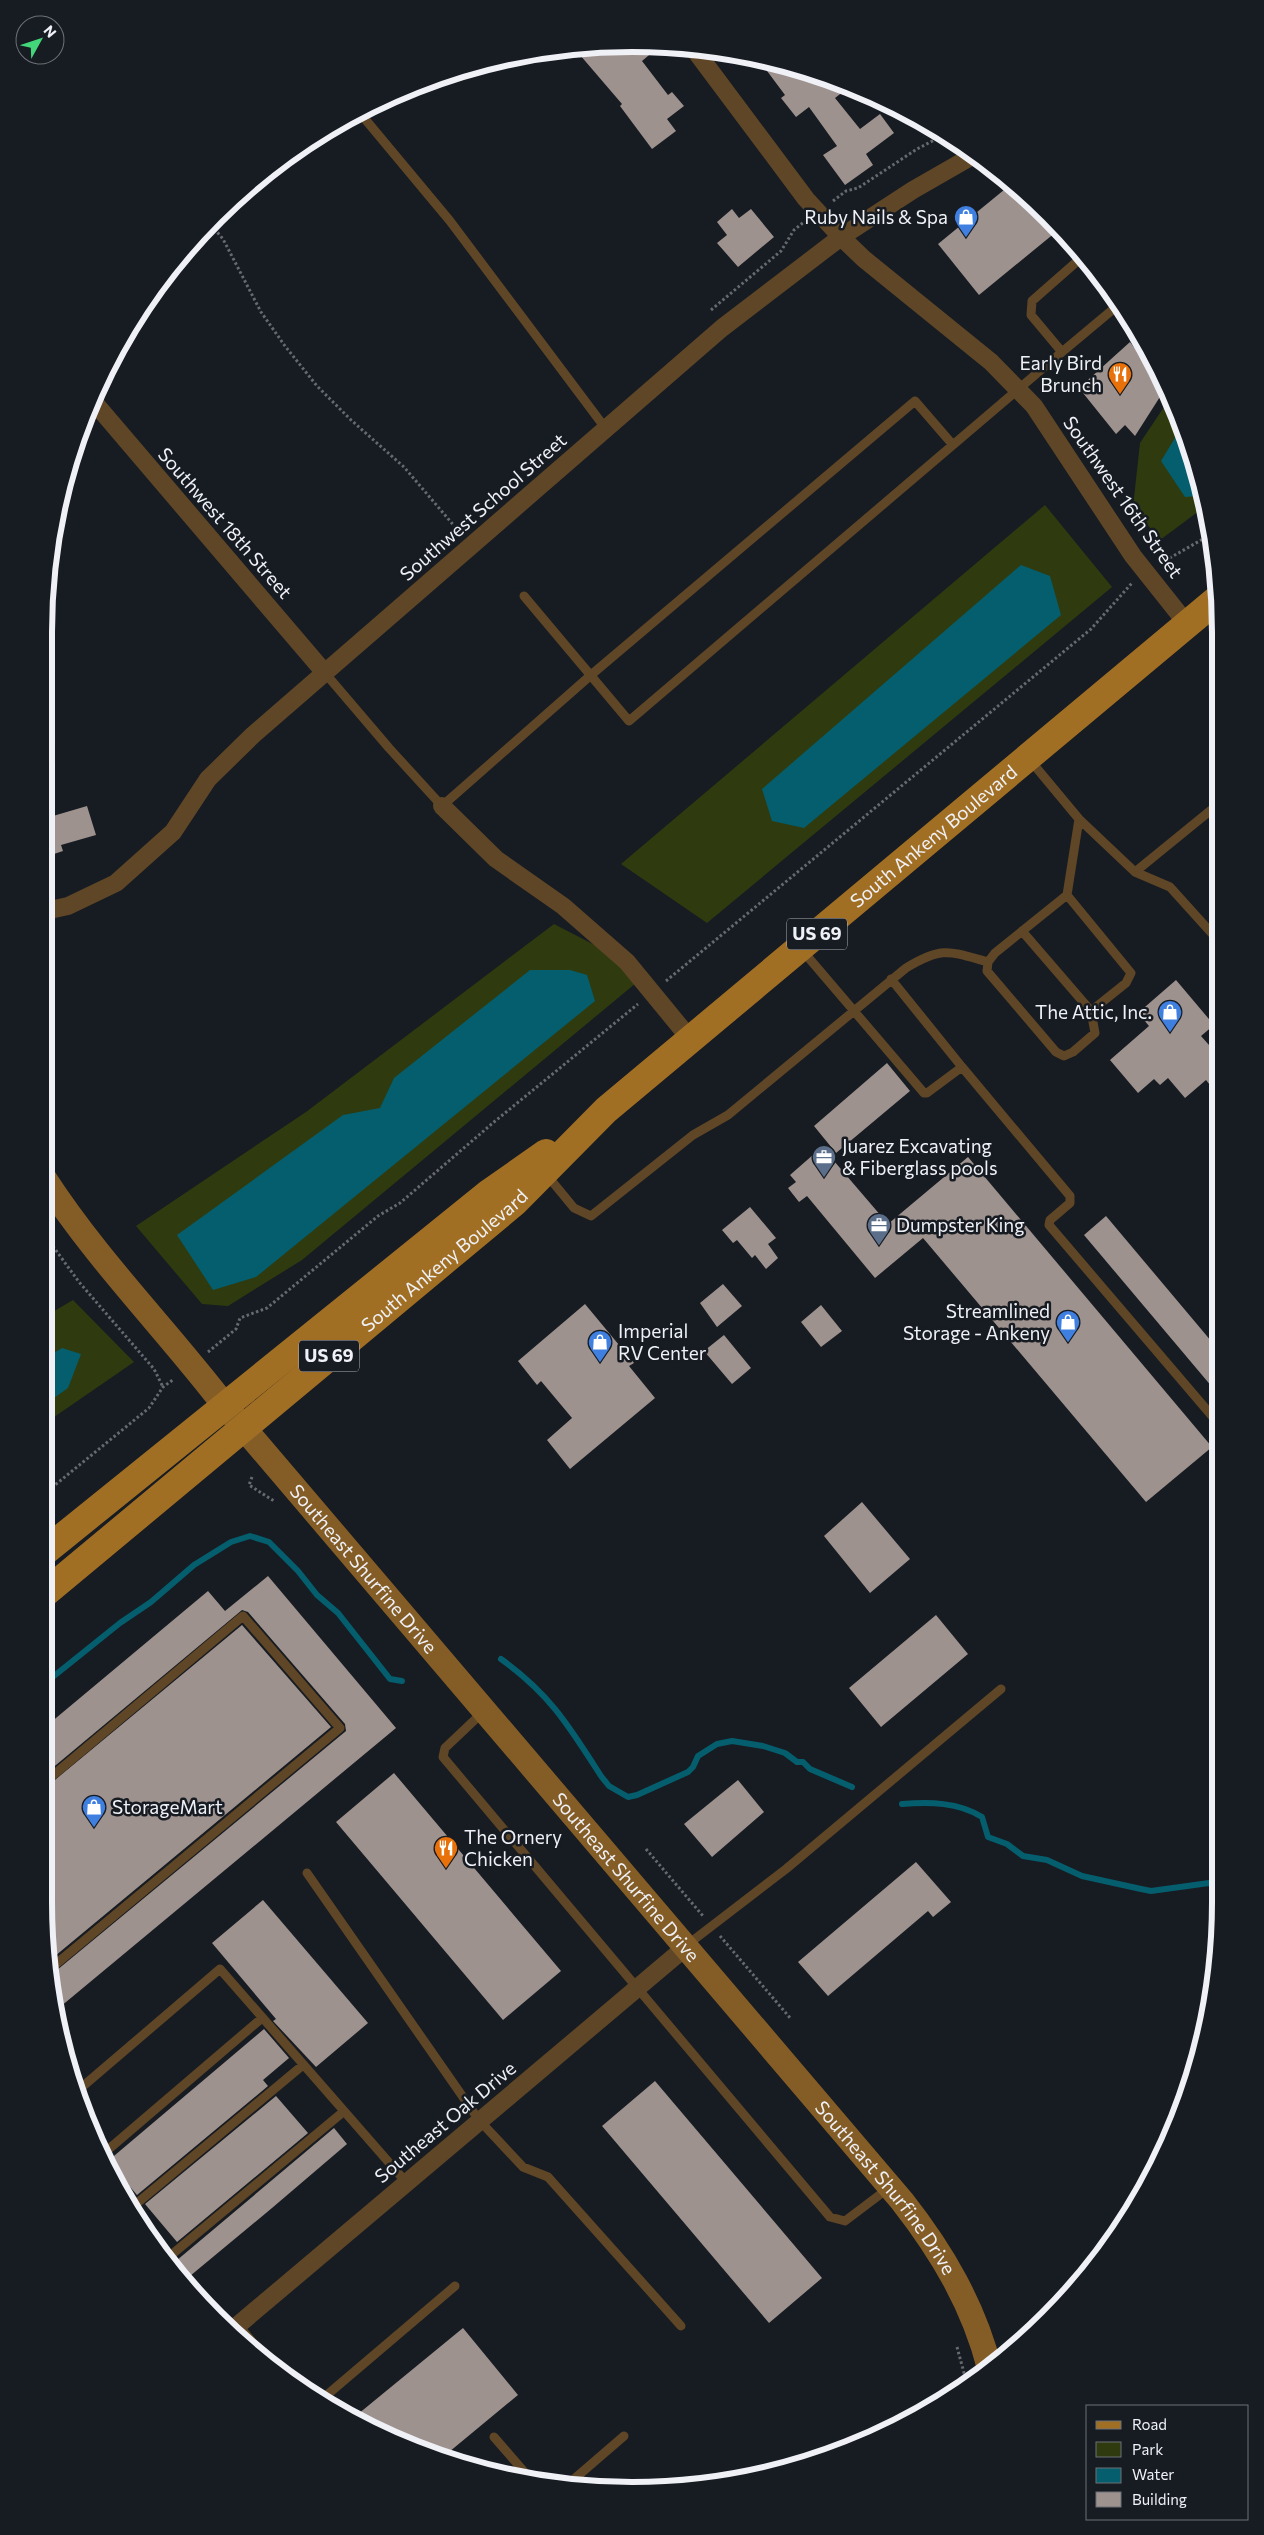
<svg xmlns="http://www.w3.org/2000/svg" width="1264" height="2535" viewBox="0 0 1264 2535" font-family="Commissioner,sans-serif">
  <rect width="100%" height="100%" fill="#171b22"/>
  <path fill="#2f3b0f" d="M1170,398l6,9 27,101 -43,32 -27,-33 7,-64z
    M1045,505l67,82 -405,336 -86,-59z
    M554,924l56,29 26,30 -334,277 -74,46 -26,-2 -66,-78 170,-114z
    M73,1300l61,62 -90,62v-107z"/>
  <path fill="#045e6d" d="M1181,428l18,68 -14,1 -24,-36z
    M1021,565l29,11 11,39 -257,213 -32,-7 -10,-32z
    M530,970h40l17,5 8,26 -339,276 -43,13 -36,-55 166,-120 37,-7 14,-30z
    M62,1348l19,6 -13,34 -24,17v-46z"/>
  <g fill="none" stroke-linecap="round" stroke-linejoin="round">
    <path stroke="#045e6d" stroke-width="6" d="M501,1659c49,35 68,67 100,117l8,10 19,11 9,-2 51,-23 5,-5 5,-11 19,-12 15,-3 31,5 22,7 12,9h6l7,7 42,18
      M44,1684l76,-61 31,-21 43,-37 37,-23 19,-6 19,6 29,29 19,24 21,18 52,66 12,2
      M902,1804c28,-2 56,-2 80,13l6,20 19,7 16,12 24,4 35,16 59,13 10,2 58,-8 10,2"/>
  </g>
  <path fill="#9e928e" d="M661,45l-19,16 26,34 4,-3 12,14 -17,13 9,12 -24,18 -32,-43 2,-2 -48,-56z
    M758,59l26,5 64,24 -13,10 25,31 20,-15 14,19 -28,21 7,11 -28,20 -22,-30 14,-9 -28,-39 -13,10 -15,-19 4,-3z
    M1010,185l46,47 -77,63 -41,-51z
    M732,209l7,9 12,-9 23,28 -36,30 -21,-24 10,-8 -10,-13z
    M1130,342l35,47 -30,47 -10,-11 -9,9 -37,-46z
    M45,806h3l5,15v-5l34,-10 9,29 -35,10 2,6 -18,6z
    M1176,980l38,45 -13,11 16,18v40l-11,-14 -21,18 -17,-20 -8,7 -6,-6 -16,14 -28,-33 39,-34 -11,-13z
    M887,1063l23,28 -74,62 -22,-27z
    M822,1147l66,77 80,-67 244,290 -66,55 -223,-264 -48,40 -68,-82 -8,6 -11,-14 8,-6 -6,-7z
    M750,1207l26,31 -8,6 10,14 -12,11 -11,-14 -3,3 -15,-18 -4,3 -11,-13z
    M1106,1216l111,132 1,46 -134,-159z
    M723,1284l19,22 -25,21 -17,-24z
    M585,1304l49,59 -5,3 26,32 -85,71 -23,-29 25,-22 -31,-37 -4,4 -19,-24z
    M821,1305l21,26 -21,16 -20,-25z
    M724,1335l27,33 -19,16 -28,-33z
    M862,1502l48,57 -40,34 -46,-57z
    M268,1576l128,152 -342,284 -3,-37 295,-244 -1,-7 -97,-112 -6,-2 -198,165v-47l164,-137 17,20z
    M936,1615l32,39 -87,73 -32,-39z
    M242,1625l89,102 -282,234 -5,-58v-114z
    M394,1773l167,198 -58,49 -167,-198z
    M738,1780l26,32 -52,45 -28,-33z
    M916,1862l35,40 -18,15 -5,-6 -100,85 -30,-34z
    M263,1900l105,123 -52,44 -43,-46 3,-2 -64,-76z
    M264,2029l25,29 -26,22 5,6 -131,109 -29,-34z
    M655,2081l167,197 -53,45 -167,-197z
    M276,2096l32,37 -131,109 -32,-38z
    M334,2128l13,16 -75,64 -88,73 -14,-15z
    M463,2328l55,67 -75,62 -36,-10 -55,-28z"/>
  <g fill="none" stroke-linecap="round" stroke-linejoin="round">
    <path stroke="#666a70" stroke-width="3" stroke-dasharray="2.5 2.5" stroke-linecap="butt" d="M833,201l13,-10 12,-3 59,-39 25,-13
      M211,225l12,14 38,73 24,34 32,40 34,34 53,47 52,61
      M711,310l70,-59 13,-21 10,-8
      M1161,563l49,-28
      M666,981l425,-352 41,-46
      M44,1234l35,48 75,87 9,18
      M208,1352l28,-23 4,-11 27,-10 111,-92 22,-13 94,-81 144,-118
      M252,1477l-3,8 25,16
      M44,1494l105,-86 14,-21 11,-8
      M646,1849l57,67
      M720,1936l71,83
      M957,2347l10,37"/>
    <path stroke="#5e4626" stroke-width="9" d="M360,113l90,108 156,208
      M1062,352l55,-46
      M524,596l105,125 433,-369 -31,-37 1,-14 50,-44
      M325,673l64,75 53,58 149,-131 324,-274 38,44
      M1030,760l49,59 -12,76 -72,58 -7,9 -1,9 69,81 8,4 9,-4 22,-19 -4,-22 35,-28 5,-10 -64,-78
      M1079,819l56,53 81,-66
      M1135,872l35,15 46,51
      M1022,931l69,80
      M802,950l122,143h3l35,-26 -71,-88
      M962,1067l108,129v7l-20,17 -1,5 169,198
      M546,1174l28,34 17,8 102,-81 35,-20 178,-147c36,-22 43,-17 82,-6
      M483,1712l-38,36 -2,9 387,460 15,4 45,-34
      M44,1783l199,-167 97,112 -290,241
      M307,1873l172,247 44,47 25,10 133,149
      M687,1945l99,-76 215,-180
      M75,2093l145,-124 186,213
      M103,2154l159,-136
      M130,2209l173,-144
      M134,2214l36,42 173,-144
      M238,2325l34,40
      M321,2400l134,-114
      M494,2437l39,45
      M566,2486l58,-50"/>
    <path stroke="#5e4626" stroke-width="18" d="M694,49l112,150 35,38 23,22 127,103 43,44 99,150 54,68
      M93,401l232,272
      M442,806l54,53 67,47 64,56 64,78
      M45,911l23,-5 48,-23 57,-51 35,-53 45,-44 469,-407 119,-91 72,-47 61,-35
      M231,2331l456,-385"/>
    <path stroke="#845d26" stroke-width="25" id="s1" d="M44,1178c53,82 122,151 181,228l677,795c40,51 72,105 88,169"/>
    <g stroke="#a16f24" stroke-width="28">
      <path d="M44,1552l445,-359 57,-40"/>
      <path id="s2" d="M44,1594l471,-392 91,-92 609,-509"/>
    </g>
  </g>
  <defs>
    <g id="shop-pin" transform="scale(1.25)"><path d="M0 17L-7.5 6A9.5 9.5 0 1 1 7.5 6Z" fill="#3f7fe0" stroke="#171b22"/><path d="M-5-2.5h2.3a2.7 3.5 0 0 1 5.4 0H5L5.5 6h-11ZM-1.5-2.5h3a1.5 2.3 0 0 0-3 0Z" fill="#fff"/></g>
    <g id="restaurant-pin" transform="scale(1.25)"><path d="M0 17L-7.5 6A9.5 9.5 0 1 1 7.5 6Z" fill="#e8710a" stroke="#171b22"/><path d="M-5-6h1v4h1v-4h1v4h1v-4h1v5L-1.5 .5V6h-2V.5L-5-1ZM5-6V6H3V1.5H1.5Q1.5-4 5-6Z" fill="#fff"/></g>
    <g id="office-pin" transform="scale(1.25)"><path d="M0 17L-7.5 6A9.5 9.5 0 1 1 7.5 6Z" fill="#5c6f8a" stroke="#171b22"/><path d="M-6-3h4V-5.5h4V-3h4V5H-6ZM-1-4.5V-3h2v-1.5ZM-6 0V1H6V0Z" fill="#fff"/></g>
  </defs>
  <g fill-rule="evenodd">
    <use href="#shop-pin" x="966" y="217"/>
    <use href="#restaurant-pin" x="1120" y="374"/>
    <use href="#shop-pin" x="1170" y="1012"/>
    <use href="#office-pin" x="824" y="1157"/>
    <use href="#office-pin" x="879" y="1225"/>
    <use href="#shop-pin" x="1068" y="1322"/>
    <use href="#shop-pin" x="600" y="1342"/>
    <use href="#shop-pin" x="94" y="1807"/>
    <use href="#restaurant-pin" x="446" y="1848"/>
  </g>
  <g text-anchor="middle" stroke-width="5" stroke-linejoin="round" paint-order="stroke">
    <g fill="#171b22" stroke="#aeb1b7" stroke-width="1">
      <rect x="787" y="918.5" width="60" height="31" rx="4"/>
      <rect x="299" y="1340.5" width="60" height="31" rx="4"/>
    </g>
    <g font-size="18" font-weight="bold" fill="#eff1f7">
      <text x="817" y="940">US 69</text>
      <text x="329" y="1362">US 69</text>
    </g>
    <g font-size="19" fill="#eff1f7" stroke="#171b22" text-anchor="start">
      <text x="948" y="224" text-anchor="end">Ruby Nails &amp; Spa</text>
      <text x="1102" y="370" text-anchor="end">Early Bird<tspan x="1102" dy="22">Brunch</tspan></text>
      <text x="1152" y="1019" text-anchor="end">The Attic, Inc.</text>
      <text x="842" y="1153">Juarez Excavating<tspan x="842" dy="22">&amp; Fiberglass pools</tspan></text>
      <text x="896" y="1232">Dumpster King</text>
      <text x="1050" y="1318" text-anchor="end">Streamlined<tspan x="1050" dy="22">Storage - Ankeny</tspan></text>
      <text x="618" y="1338">Imperial<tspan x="618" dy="22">RV Center</tspan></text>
      <text x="112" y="1814">StorageMart</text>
      <text x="464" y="1844">The Ornery<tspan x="464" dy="22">Chicken</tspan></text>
    </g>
    <g font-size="19" fill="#eff1f7" stroke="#171b22">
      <text transform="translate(1123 497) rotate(55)" y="7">Southwest 16th Street</text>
      <text transform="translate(483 507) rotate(-41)" y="7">Southwest School Street</text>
      <text transform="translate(225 523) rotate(49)" y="7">Southwest 18th Street</text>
      <text dy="7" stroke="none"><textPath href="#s2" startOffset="1169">South Ankeny Boulevard</textPath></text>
      <text dy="7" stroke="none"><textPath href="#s2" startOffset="521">South Ankeny Boulevard</textPath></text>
      <text dy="7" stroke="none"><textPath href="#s1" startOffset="505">Southeast Shurfine Drive</textPath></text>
      <text dy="7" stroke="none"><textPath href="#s1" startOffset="910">Southeast Shurfine Drive</textPath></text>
      <text transform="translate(445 2122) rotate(-40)" y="7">Southeast Oak Drive</text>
      <text dy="7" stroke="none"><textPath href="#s1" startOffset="1315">Southeast Shurfine Drive</textPath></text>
    </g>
  </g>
  <path d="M0 0H1264V2535H0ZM632 52H632A580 580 0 0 1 1212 632V1902A580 580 0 0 1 632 2482H632A580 580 0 0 1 52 1902V632A580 580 0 0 1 632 52Z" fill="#171b22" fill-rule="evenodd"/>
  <path fill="none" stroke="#eff1f7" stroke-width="6" d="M632 52H632A580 580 0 0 1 1212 632V1902A580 580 0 0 1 632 2482H632A580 580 0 0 1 52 1902V632A580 580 0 0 1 632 52Z"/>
  <rect x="1086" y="2405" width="162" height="115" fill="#171b22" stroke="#6d7177"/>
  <rect x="1096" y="2421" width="25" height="8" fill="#a16f24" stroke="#6d7177"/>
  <text x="1132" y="2430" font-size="15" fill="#eff1f7">Road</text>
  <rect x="1096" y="2442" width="25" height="15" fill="#2f3b0f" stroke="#6d7177"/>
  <text x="1132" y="2455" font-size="15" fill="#eff1f7">Park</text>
  <rect x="1096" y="2468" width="25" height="15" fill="#045e6d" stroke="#6d7177"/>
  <text x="1132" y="2480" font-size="15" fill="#eff1f7">Water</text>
  <rect x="1096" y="2492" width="25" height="15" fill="#9e928e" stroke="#6d7177"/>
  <text x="1132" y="2505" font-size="15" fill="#eff1f7">Building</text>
  <g transform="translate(40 40) rotate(50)"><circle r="24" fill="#171b22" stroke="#6d7177"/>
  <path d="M0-4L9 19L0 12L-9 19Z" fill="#44d77a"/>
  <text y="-8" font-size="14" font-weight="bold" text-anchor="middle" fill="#eff1f7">N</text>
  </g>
</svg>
